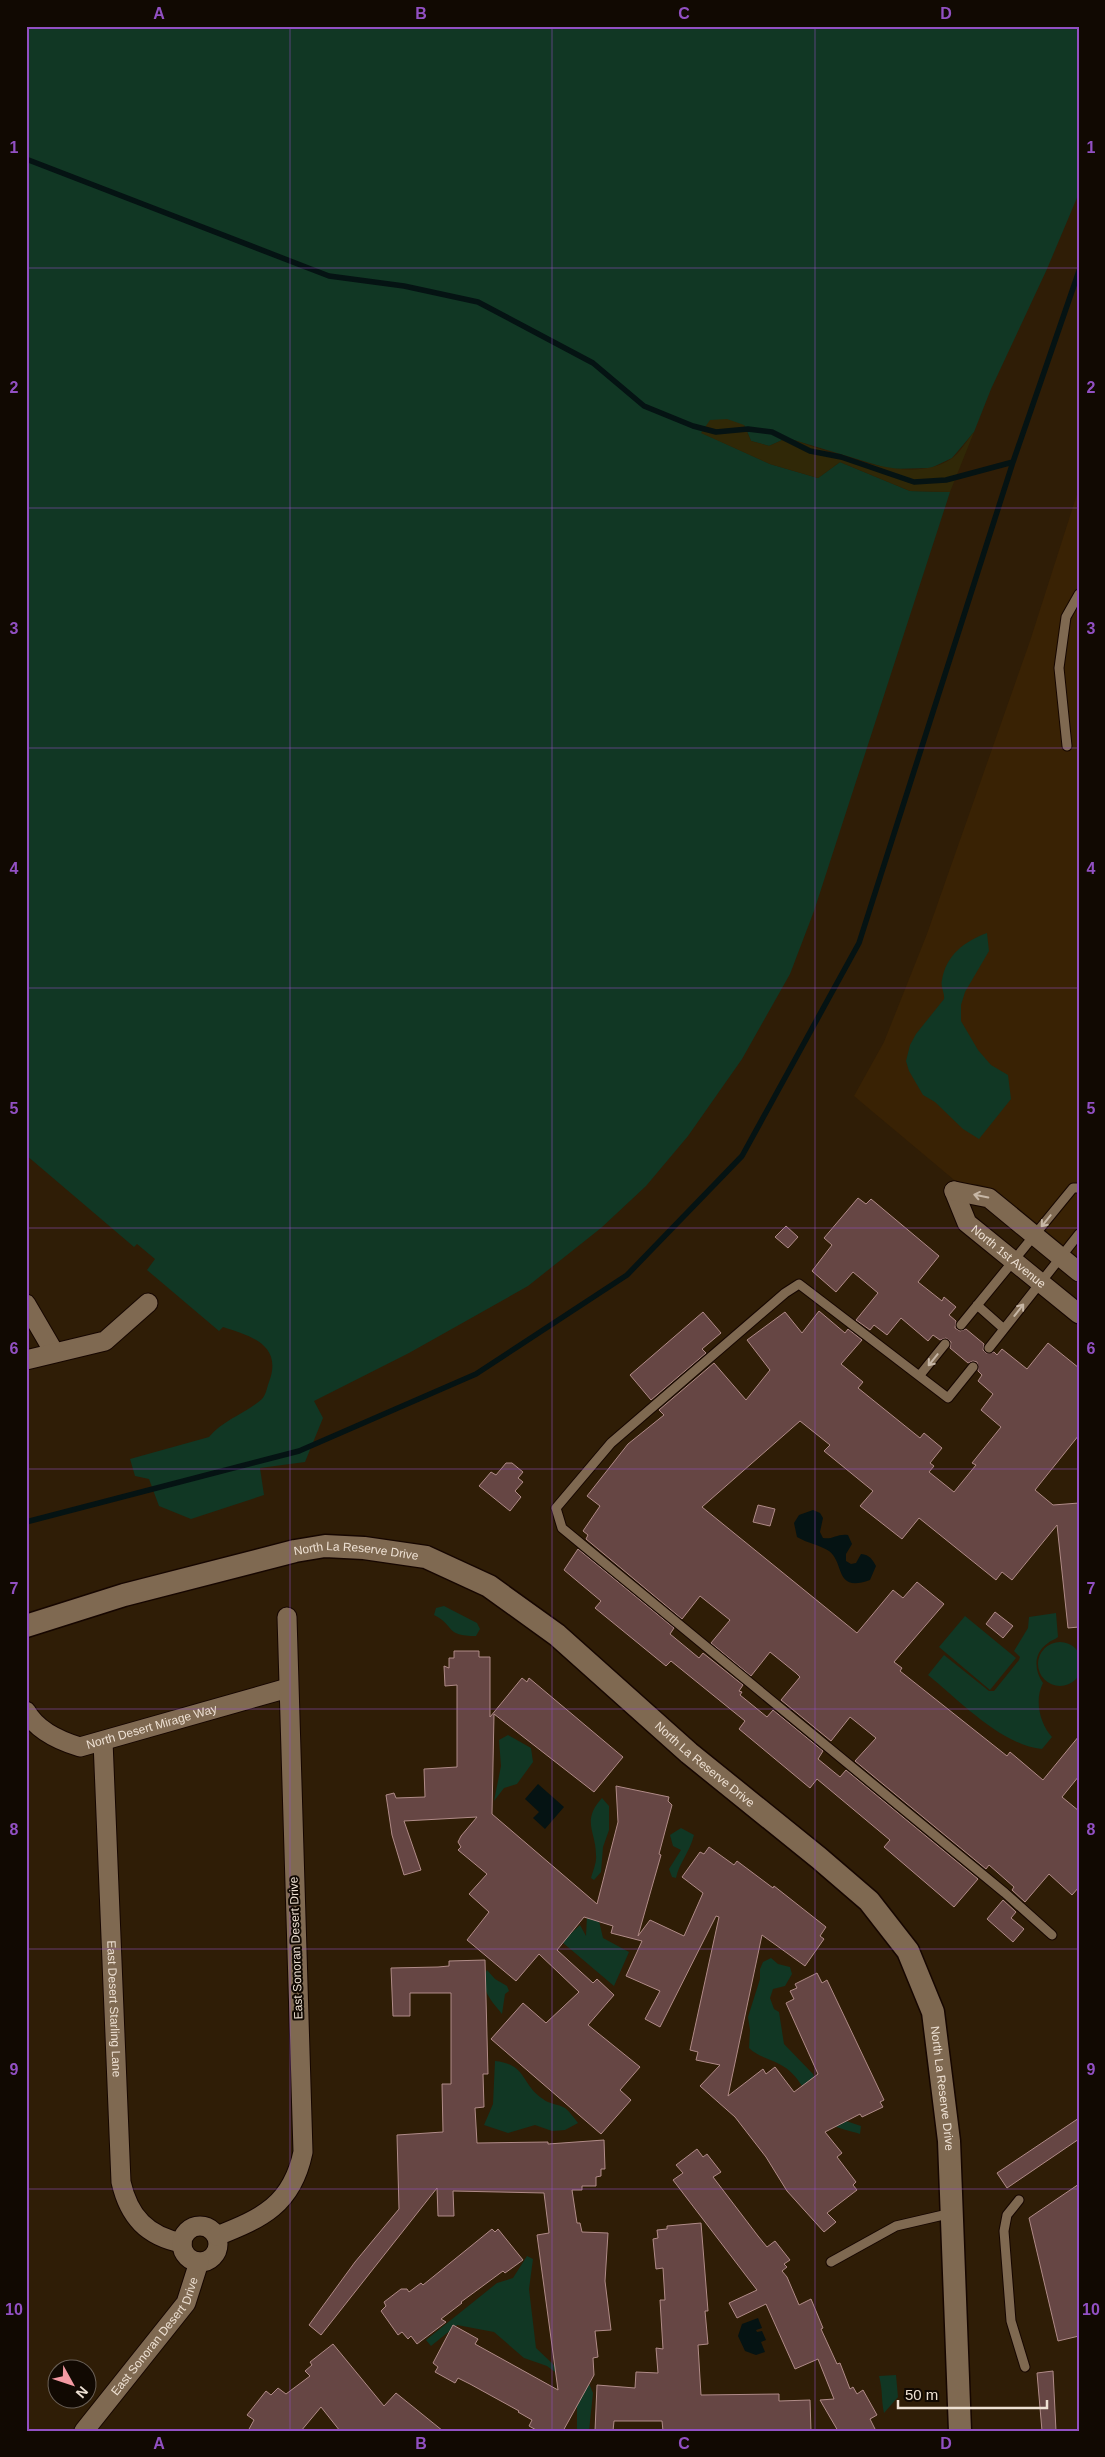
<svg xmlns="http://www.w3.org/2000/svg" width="1105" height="2457" viewBox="0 0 1105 2457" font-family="Arial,sans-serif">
  <rect width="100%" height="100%" fill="#2f1d06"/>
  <path fill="#392204" d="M1079,488v770l-84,-69 -18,-5h-18l-105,-88 30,-54 43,-108 103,-293z"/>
  <path fill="#113724" d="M26,26h1053v167l-32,76 -56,120 -17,43 -22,26 -21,10 -41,1 -103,-31 -18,8 -18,-5 -7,-16 -42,8 68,31 48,14 22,-16 70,29 40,1 -136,419 -24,63 -48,85 -54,77 -42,50 -45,42 -73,58 -119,67 -95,48 9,17 -18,44 -45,6 4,27 -73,24 -32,-13 -10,-27 -14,-3 -5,-17 79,-22c14,-17 36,-23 53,-38 4,-4 5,-12 7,-17 14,-37 -18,-46 -46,-55l-4,4 -72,-61 8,-11 -18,-15 -3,3 -108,-92z
    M987,933l2,18 -24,41 -4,13v16l17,29 13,15 17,10 3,24 -32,40 -16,-10 -28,-27 -12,-7 -14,-24 -3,-10 4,-16 6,-11 28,-35c1,-6 -4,-12 -2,-19 4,-25 23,-39 45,-47z
    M444,1606l33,17 3,6 -4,7c-32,0 -20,-10 -42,-21l2,-7z
    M1056,1613l2,24c-3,3 -7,3 -10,6 -15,10 -14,27 -5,40 -9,17 -3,41 9,54l-10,12c-41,-4 -83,-49 -114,-74l16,-20 45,36h5l25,-31 1,-3 -6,-6 14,-23 1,-11z
    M965,1616l51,42 -26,32 -51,-43z
    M1038 1664a22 22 0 1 1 44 0a22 22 0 1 1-44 0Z
    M508,1735l23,13 2,14 -16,22 -13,4 -10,13 7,-35 -2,-26z
    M602,1798l7,8v24l-6,17 -2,25 -7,8 -3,-2c2,-7 6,-16 5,-23 0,-24 -15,-34 6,-57z
    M681,1828l13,7c-4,17 -15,28 -18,43l-4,-1 -3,-8 12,-19 -8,-4 -3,-11z
    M587,1916l12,5 4,17 26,14 -15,34 -52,-44 18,-17 6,11z
    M771,1958l7,6 12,3 2,7 -7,12 -12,3 -3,9 4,11 5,3 5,32 29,30 4,11 20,33 24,8 -1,8c-9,-3 -25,-6 -32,-12 -19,-16 -23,-40 -42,-54 -12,-9 -27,-10 -37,-20l1,-18 -2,-13 12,-38v-10l3,-7z
    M487,1970l8,9 12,7 2,5 -4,3 -3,20c-10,-12 -25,-28 -15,-44z
    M495,2061c32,3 26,24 48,38 6,5 15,5 22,9 5,4 9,10 13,15l-13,7 -13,1 -17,-6 -27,8 -24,-8 9,-21z
    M527,2256l6,3 -4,30 7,59 19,18 32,13 6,14 -4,38h-12v-29l-6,-18 -24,-18 -23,-8 -30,-26 -37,-7 -26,21 -5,-6 71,-57 16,-5z
    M896,2375l2,22 -14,16c-3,-14 -1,-22 -5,-37z"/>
  <path fill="#302807" d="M727,419l17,6 7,16 18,5 18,-8c44,13 123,49 164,21 9,-6 16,-19 23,-27l-24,60 -40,-1 -70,-29 -22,16 -48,-14 -69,-31 9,-13z"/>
  <path fill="#051313" d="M813,1510l7,3 3,5 -3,14 3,6c9,2 15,-5 25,-3l4,9 -6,10v7l5,3 5,-1 5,-9c9,1 11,5 15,12l-6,14c-36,13 -25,-17 -41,-29 -9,-6 -22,-8 -32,-14l-3,-14 5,-8z
    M538,1784l26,23 -19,22 -12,-11 6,-6 -14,-13z
    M758,2318l4,10 -6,2 1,2 5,-1 4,9 -5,2 4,10 -9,3 -11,-4 -7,-15 4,-12z"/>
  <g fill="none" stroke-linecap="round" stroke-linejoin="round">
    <path stroke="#051313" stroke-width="5.5" d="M26,159l303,117 75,10 74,16 115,61 51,43 49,20 23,6 32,-3 24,3 38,19 31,6 73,25 32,-2 67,-18
      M26,1522l273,-71 177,-77 151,-99 115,-119 117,-213 154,-481 66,-191"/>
  </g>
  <path fill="#664644" stroke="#b08b88" d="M858,1198l8,6 5,-5 68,57 -21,26 24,19 2,-4 12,10 -7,8 7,6 -1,7 5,3 6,-2 18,15 -1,6 3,3 8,-1 3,3 5,-6 25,20 21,-26 31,25v67l-44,55 18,15 26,-2v124l-11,1 -11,-103 -45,55 -10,-8 -6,8 -77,-62 -17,21 -42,-33 13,-15 -49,-40 6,-6 -30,-24 -98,86 155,126 36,-43 10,8 14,-16 27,22 -50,58 8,6 -2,3 107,85 3,-4 33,28 36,-44v40l-17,21 17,14v76l-7,8 -23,-21 -24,28 -13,-12 2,-3 -25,-22 -3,4 -131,-108 21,-23 -26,-21 -19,24 -50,-41 19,-23 -4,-4 -26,-21 -19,24 -40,-33 19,-23 -30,-24 -18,23 -96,-80 2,-4 -5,-4 17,-25 -13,-10 41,-52 36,-29 -5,-5 55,-47 32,37 24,-30 -23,-30 38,-28 17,21 17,-22 26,22 3,-4 14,11 -21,24 22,18 -5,6 62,50 4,-5 18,15 -12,15 4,3 -5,6 25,20 22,-27 -4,-2 29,-36 -20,-17 12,-16 -15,-13 4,-6 -4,-4 -1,-9 -4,-1 -5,2 -18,-15 1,-6 -5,-4 -6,2 -7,-5 -5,6 -27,-23 -14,17 -13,-10 -4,5 -14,-10 22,-27 -25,-21 -17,20 -24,-21 20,-26 -8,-7z
    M786,1226l12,11 -10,11 -13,-11z
    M703,1312l18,21 -19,16 4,4 -55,47 -21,-25z
    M506,1463h6l11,9 -5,6 5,4 -8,9 6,6 -11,14 -31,-25 12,-14 5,3z
    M758,1505l17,4 -5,17 -17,-4z
    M578,1549l96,79 -4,6 29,24 4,-5 40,32 -4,6 3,1 -2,3 27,22 6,-7 50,41 -5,8 22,18 6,-7 132,109 -24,28 -70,-60 6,-7 -73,-61 -7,9 -71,-59 6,-8 -74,-60 -5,5 -71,-58 6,-7 -37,-31z
    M995,1612l18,14 -10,12 -17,-14z
    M454,1651h25v6h11v60l32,-39 5,4 2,-4 94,79 -29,35 -100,-78 -2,100 105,90 21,-82 -2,-36 53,11 -1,4 4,4 -13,49 2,1 -23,81 12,-16 34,16 19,-43 -21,-16 18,-25 4,2 5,-7 25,18 3,-4 36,27 1,-2 52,41 -6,9 4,3 -19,27 -43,-31 -34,161 35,-27 3,5 9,-7 19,25 24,-18 -32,-71 8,-4 -4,-8 7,-3 -2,-4 22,-11 5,10 5,-3 57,120 -4,2 3,5 -21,10 -2,-3 -35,18 17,21 -5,4 19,25 -3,3 4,5 -30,23 9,9 -12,10 -37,-41 -21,-34 -31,-40 -35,-31 20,-21 -24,-5 2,-8 -8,-2 29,-133 -3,-1 -56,111 -15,-8 15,-28 -34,-15 16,-35 -31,-8 2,-7 -29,-9 -27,33 36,33 4,-4 17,16 -26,30 52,42 -20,23 11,10 -30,34 -110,-95 32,-36 23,20 33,-31 -40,-38 -23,27 -49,-41 22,-28 -20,-18 18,-20 -29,-24 3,-3 -3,-5 3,-6 16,-19 -73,4 17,49 -17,5 -12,-40 -6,-40 8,-2 2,5 29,-1 -1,-28 33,-2v-82l-12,1 -1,-20 5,2v-10h5z
    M1003,1900l13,12 -5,6 13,11 -11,13 -26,-23z
    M485,1960l3,114h-5l1,33 -9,1 2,35 71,-1v2l56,-4 1,29h-4v7l-5,1v9h-14v4h-10l5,33h3l2,9 26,1 -3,48 6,49 -16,1 3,26 -5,1 1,17 -31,56h-25l-9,-5 3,-6 -14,-8 1,-1 -49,-27 -12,-6 -3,5 -20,-11 3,-5 -5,-4 20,-38 25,14 -3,5 83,46 -21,-155 12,-2 -5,-40 -91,-2 1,25h-16l-1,-28 -116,147 -12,-10 46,-63 44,-53 -2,-74 46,-3 -1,-48h9v-91h-41v23h-17l-2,-48 47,-1 11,-1v-5z
    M1079,2118v21l-72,49 -10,-15z
    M697,2149l6,8 4,-3 14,18 -8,5 45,59 9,11 8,-6 15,19 -6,4 3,3 -5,4 5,6 12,28 12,-6 12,29 -2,1 16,35 3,-1 10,26 3,-2 4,7 6,-4 14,25 -7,4 6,12h-38l-18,-31 14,-1 -16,-40 -23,10 -29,-65 -29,14 -8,-15 28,-13 -84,-110 10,-7 -7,-8z
    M1079,2184v152l-21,5 -29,-123z
    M701,2223l7,88h-3l3,33 -10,1 3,50 78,-1v7l31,-1 1,31h-148l-1,-10h-48l-1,10h-18l2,-46 38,3 1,-16 22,1 -2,-25 7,1 -3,-49h5l-2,-32 -7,1 -3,-30 5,-1 -1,-8 10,-1v-3z
    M492,2229l3,3 3,-3 25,31 -18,13 -2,-2 -42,31 1,1 -21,16 5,3 -29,22 -6,-8 -3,3 -6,-7 -4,3 -17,-24 5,-5 -2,-4 17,-13h6l2,3 12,-9 2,2z
    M333,2344l51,62 12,-13 47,38h-103l-19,-24 -20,24h-53l6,-11 -7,-5 19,-24 5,4 7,-7 8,6 24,-18 -5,-5 7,-6 -2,-3z
    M1053,2371l3,60h-14l-5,-58z"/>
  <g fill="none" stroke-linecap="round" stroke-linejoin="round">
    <g stroke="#160600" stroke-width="11">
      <path id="service" d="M1067,746l-8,-78 7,-51 13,-23
        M977,1305l27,24
        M961,1325l112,-137h6
        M989,1348l90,-114
        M973,1367l-25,31 -149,-114 -14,9 -174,150 -55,65 6,20 443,365 47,42
        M920,1375l25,-31
        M1019,2200l-12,15 -3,16 7,90 14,46
        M831,2262l65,-36 56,-13"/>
    </g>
    <g stroke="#160600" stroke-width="21">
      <g id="minor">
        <path id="s1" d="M954,1191l13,32 112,91"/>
        <path d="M954,1191l35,7 90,74"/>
        <path d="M26,1304l28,48"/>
        <path d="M26,1360l79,-19 43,-38"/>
        <path id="s2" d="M26,1711c11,20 34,30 54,36l208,-59"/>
        <path id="s3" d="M103,1741l18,441c8,35 26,54 61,61"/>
        <circle cx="200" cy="2244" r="18"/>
        <path d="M217,2236c45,-18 75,-31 86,-84l-16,-535"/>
        <path id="s4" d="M84,2431l102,-128 13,-41"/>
      </g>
    </g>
    <g stroke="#160600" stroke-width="25">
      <g id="tertiary">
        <path id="s5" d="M26,1626l98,-31 171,-44 30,-5 39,2 62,9 63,29 68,49 132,118 130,105 50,43 39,50 25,61 16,129 11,290"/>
      </g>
    </g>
    <use href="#service" stroke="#7f6951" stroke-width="9"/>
    <use href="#minor" stroke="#7f6951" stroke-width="19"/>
    <use href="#tertiary" stroke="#7f6951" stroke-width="22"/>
  </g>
  <defs><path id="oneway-shaft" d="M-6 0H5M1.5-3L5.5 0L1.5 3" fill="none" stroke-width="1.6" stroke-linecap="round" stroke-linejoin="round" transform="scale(1.25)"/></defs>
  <g stroke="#c7b7a6">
    <use href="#oneway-shaft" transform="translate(981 1196) rotate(-168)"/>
    <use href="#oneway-shaft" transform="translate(1046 1221) rotate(129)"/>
    <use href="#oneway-shaft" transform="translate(1019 1310) rotate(-52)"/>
    <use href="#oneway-shaft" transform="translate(933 1360) rotate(129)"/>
  </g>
  <path fill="none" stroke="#9250c3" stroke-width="1" stroke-opacity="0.55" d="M290,26v2405M552,26v2405M815,26v2405M26,268h1053M26,508h1053M26,748h1053M26,988h1053M26,1228h1053M26,1469h1053M26,1709h1053M26,1949h1053M26,2189h1053"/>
  <g text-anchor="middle" stroke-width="4" stroke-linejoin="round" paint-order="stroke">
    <g font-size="12" fill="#eee1d4" stroke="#110902">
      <text dy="4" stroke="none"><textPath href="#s1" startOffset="88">North 1st Avenue</textPath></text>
      <text dy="4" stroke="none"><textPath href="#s5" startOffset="341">North La Reserve Drive</textPath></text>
      <text dy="4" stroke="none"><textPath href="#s2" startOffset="141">North Desert Mirage Way</textPath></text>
      <text dy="4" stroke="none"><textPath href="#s5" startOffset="761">North La Reserve Drive</textPath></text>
      <text transform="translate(296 1948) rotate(-92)" y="4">East Sonoran Desert Drive</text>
      <text dy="4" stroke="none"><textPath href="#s3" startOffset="268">East Desert Starling Lane</textPath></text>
      <text dy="4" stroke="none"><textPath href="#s5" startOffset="1181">North La Reserve Drive</textPath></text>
      <text dy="4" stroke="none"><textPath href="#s4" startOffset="119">East Sonoran Desert Drive</textPath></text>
    </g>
  </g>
  <rect width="1105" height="2457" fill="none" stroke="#110902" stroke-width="55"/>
  <g transform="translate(72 2384) rotate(130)"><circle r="24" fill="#110902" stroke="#695f56"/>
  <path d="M0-4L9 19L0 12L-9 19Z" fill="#f49aa3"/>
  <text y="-8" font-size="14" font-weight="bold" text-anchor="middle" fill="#eee1d4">N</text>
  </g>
  <path d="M898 2400v8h149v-8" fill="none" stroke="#eee1d4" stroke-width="2.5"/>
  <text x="905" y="2400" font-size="15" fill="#eee1d4" stroke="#110902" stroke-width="4" paint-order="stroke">50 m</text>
  <rect x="28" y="28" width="1050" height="2402" fill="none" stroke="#9250c3" stroke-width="2"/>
  <g font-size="16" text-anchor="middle" font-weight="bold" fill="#9250c3">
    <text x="159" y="19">A</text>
    <text x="421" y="19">B</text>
    <text x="684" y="19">C</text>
    <text x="946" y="19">D</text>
    <text x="14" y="153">1</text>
    <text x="1091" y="153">1</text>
    <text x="14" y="393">2</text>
    <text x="1091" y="393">2</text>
    <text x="14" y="634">3</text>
    <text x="1091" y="634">3</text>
    <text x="14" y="874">4</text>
    <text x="1091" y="874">4</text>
    <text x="14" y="1114">5</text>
    <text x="1091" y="1114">5</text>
    <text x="14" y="1354">6</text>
    <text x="1091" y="1354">6</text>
    <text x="14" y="1594">7</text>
    <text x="1091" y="1594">7</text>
    <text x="14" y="1835">8</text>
    <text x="1091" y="1835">8</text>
    <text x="14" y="2075">9</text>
    <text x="1091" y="2075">9</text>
    <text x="14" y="2315">10</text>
    <text x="1091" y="2315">10</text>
    <text x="159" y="2449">A</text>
    <text x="421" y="2449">B</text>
    <text x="684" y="2449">C</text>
    <text x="946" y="2449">D</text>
  </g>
</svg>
